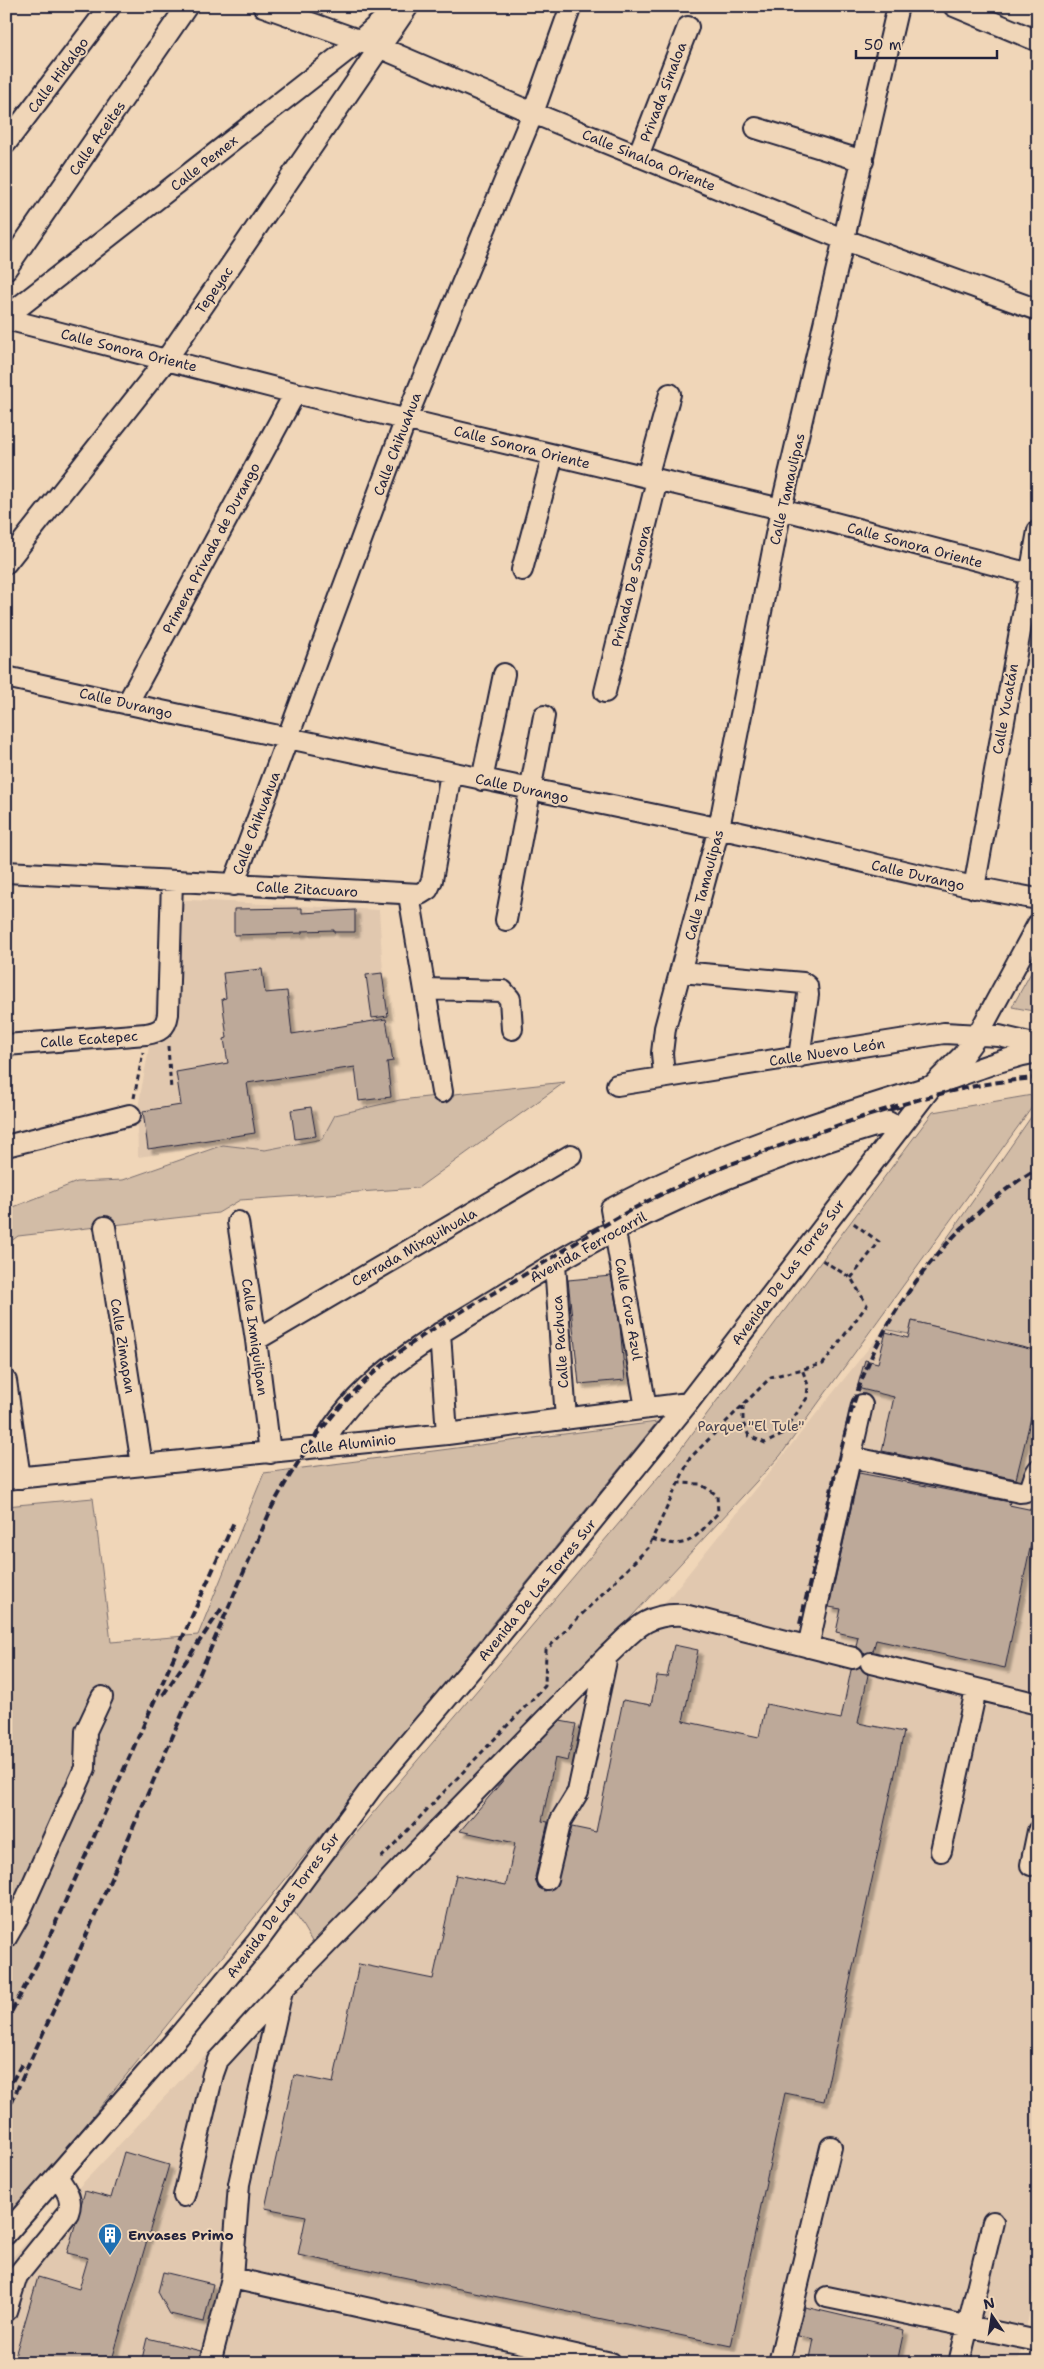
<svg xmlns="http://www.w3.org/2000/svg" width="1044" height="2369" viewBox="0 0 1044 2369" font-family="'Shantell Sans',sans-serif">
  <defs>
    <filter id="shadow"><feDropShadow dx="4.5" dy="4.5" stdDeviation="1" flood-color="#0004"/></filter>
  </defs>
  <rect width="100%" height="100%" fill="#f0d6b8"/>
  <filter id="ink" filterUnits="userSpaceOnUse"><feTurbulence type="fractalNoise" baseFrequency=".02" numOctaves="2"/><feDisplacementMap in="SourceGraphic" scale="10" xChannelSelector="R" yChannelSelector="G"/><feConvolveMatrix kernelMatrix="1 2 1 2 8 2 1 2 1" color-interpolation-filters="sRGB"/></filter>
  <g filter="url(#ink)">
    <path fill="#e1c8af" d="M169,899l210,11 7,110 14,80 -65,15 -13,24 -57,11 -42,-5 -85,12 -1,-44 11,-59z
      M912,1321l126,30v925l-20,87h-1012v-99l188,-198 474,-467 216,-270 25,5z"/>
    <path fill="#d2bca6" stroke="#7a6f70" d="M1038,960v52l-26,-5z
      M565,1082l-147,106 -178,12 -22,13 -200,23 -12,9v-35l71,-28 46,-2 100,-35 42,5 57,-11 13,-24 65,-15z
      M1038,1094v5l-258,357 -209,226 -257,263 -22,-37 379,-446 262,-350z
      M1038,1107v244l-126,-30 -3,13 -25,-5z
      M657,1422l-651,801v-717l87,-8 18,144 87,-7 66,-162z"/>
    <path fill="#bda999" stroke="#22223b" filter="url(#shadow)" d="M302,908v5l53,-3v22h-21v-2l-32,1v2l-68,2v-26z
      M262,969l3,24 22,-2 5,43 94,-15 7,42 -6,1 4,35 -32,4 -4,-34 -108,16 8,50 -107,16 -5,-38 38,-6 -5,-33 52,-9 -4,-24 3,-1 -5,-39 4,-1 -3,-25z
      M382,973l6,43 -16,2 -6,-43z
      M311,1107l5,29 -21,3 -4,-29z
      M611,1276l9,50 5,54 -46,4 -11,-104z
      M912,1321l126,30v38l-22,90 -134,-28 12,-54 -37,-9 8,-28 13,3 8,-31 22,6z
      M859,1473l151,29 -1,3 29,6v24l-5,-1 -28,134 -129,-28 -3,11 -9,3 -8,-8 2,-9 -22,-5 5,-23 -12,-2z
      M674,1645l24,5 -15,71 76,16 7,-33 75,15 10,-49 9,-3 8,8 -10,48 46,9 -80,369 -39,-8 -54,253 -433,-91 8,-39 -41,-8 29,-133 39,8 26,-119 74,15 23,-104 50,10 9,-42 -55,-12 52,-61 48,-49 16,3 -8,37 -13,-3 -13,63 6,1 -13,55 4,11 6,3 10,-4 17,-60 24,5 27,-132 28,5 6,-29 10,1z
      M124,2152l45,13 -58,198h-98l25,-86 41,12 9,-31 -21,-5 18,-62 26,7z
      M163,2272l50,12 -9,38 -34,-8 -12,-22z
      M805,2307l99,23 -7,33h-88l5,-24 -16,-3z
      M147,2338l54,13 -3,12h-57z"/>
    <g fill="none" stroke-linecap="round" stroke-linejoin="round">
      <g stroke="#22223b" stroke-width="24">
        <path id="minor" d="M263,6l118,42 152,65 312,127 193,70
          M954,6l84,35
          M756,128l107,33
          M6,143l104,-137
          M638,156l50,-129
          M6,269l181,-263
          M6,317l353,-276 40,-35
          M6,319l289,74 486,116 257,67
          M647,477l23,-83
          M6,563l160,-203 242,-354
          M522,570l31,-115
          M6,677c237,53 474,101 711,151 107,22 213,53 321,71
          M605,692l52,-212
          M127,704l168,-311
          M482,780l22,-106
          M6,872l414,22 8,-5 4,-9 19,-107
          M233,885l173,-466 127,-306 38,-107
          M974,888l64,-357
          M409,895l33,197
          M506,920l38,-204
          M681,972l122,11 4,3 1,9 -9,62
          M426,989l77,2 7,8 2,30
          M6,1045l140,-11c13,-2 20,-6 22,-20l4,-133
          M664,1076l-2,-23 3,-25 54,-200 62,-319 117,-503
          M617,1085l327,-52 55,3 39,9
          M6,1146l124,-31
          M238,1222l18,118 14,113
          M105,1227l37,238
          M555,1264l11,155
          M440,1333l7,101
          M256,1340l315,-185
          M6,1381l14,97
          M646,1408l-35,-199c98,-53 205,-87 311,-120 39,-13 76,-30 116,-37
          M321,1447c33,-63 99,-102 157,-137 45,-28 90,-56 137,-80 84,-44 182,-81 273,-108l11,6
          M850,1457l170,35c15,0 11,-13 18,-22
          M6,1479l441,-45 241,-31
          M808,1647l54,-242
          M871,1663l167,41
          M941,1851l35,-161
          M1031,1865l7,-34
          M547,1879l14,-59 17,-28 29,-136
          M6,1938l11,-19 68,-151 1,-37 16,-34
          M184,2196l29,-122 5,-14 64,-70 325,-334c27,-25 37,-43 77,-41l169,43
          M6,2234l173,-198 79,-95 117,-158 115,-136 198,-244 244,-317 31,-31 16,-22 59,-109
          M232,2278l379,85
          M827,2297l211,44
          M6,2311l11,-35 51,-63c6,-15 -3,-24 -11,-37
          M210,2363l22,-85 7,-94 43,-194
          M779,2363l52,-216
          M959,2363l34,-141"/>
      </g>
      <path stroke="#22223b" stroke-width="3" stroke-dasharray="5 4" stroke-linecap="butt" d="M168,1046l3,44
        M134,1098l9,-46
        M851,1278l28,-36 -27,-20
        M743,1406v17l6,13 16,7 17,-8 25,-37 1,-13 -6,-16
        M652,1539c38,12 41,0 66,-26l-1,-18 -17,-11 -21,-1
        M381,1858l164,-172 1,-36 102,-102 42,-90 81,-81 52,-13 44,-59 -16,-27 -29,-18"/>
      <use href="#minor" stroke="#f0d6b8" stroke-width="20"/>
      <path stroke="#22223b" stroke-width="4" stroke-dasharray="8 4" stroke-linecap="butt" d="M800,1624c11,-47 22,-94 33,-141 9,-37 17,-74 31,-109 33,-82 98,-160 174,-206
        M163,1695l59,-87
        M6,2022l34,-64 194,-436
        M6,2092l17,-30
        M6,2114l54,-118 212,-489c27,-51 61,-98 104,-136 42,-37 93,-63 141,-92 43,-25 84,-54 129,-77 50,-26 105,-46 159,-65 76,-27 152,-54 233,-59"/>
    </g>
  </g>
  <defs>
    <g id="building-pin" transform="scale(1.25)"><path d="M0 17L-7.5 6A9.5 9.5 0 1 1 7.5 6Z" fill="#1f6fb2" stroke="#f0d6b8"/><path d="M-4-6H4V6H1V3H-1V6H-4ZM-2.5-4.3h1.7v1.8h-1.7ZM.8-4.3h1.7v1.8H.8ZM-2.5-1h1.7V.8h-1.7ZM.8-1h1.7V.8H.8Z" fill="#fff"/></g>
  </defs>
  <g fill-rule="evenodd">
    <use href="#building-pin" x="110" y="2235"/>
  </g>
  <g text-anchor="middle" stroke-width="4" stroke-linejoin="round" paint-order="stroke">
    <g font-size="14" fill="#22223b" stroke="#f0d6b8">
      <text transform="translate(58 75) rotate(-53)" y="5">Calle Hidalgo</text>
      <text transform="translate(663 92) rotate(-69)" y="5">Privada Sinaloa</text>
      <text transform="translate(97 138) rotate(-55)" y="5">Calle Aceites</text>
      <text transform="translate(649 160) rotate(22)" y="5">Calle Sinaloa Oriente</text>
      <text transform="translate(204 163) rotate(-38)" y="5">Calle Pemex</text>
      <text transform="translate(214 290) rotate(-55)" y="5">Tepeyac</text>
      <text transform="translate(129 350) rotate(14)" y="5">Calle Sonora Oriente</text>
      <text transform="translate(397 444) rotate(-69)" y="5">Calle Chihuahua</text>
      <text transform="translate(522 447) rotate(14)" y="5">Calle Sonora Oriente</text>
      <text transform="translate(787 489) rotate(-77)" y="5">Calle Tamaulipas</text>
      <text transform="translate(915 545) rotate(15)" y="5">Calle Sonora Oriente</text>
      <text transform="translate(211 548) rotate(-62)" y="5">Primera Privada de Durango</text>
      <text transform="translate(631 586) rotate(-76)" y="5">Privada De Sonora</text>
      <text transform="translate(126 703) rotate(13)" y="5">Calle Durango</text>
      <text transform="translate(1005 709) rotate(-80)" y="5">Calle Yucatán</text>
      <text transform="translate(522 788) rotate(12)" y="5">Calle Durango</text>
      <text transform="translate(256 823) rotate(-69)" y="5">Calle Chihuahua</text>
      <text transform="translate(918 875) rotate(13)" y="5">Calle Durango</text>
      <text transform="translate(704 885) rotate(-75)" y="5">Calle Tamaulipas</text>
      <text transform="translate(307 889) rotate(3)" y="5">Calle Zitacuaro</text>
      <text transform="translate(89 1039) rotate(-4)" y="5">Calle Ecatepec</text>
      <text transform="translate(827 1052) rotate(-9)" y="5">Calle Nuevo León</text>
      <text transform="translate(414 1247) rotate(-30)" y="5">Cerrada Mixquihuala</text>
      <text transform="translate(588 1247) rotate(-29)" y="5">Avenida Ferrocarril</text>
      <text transform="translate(788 1272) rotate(-53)" y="5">Avenida De Las Torres Sur</text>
      <text transform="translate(629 1309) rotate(80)" y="5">Calle Cruz Azul</text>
      <text transform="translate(255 1337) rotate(82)" y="5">Calle Ixmiquilpan</text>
      <text transform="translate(560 1342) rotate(-94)" y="5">Calle Pachuca</text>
      <text transform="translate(123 1346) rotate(81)" y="5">Calle Zimapan</text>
      <text transform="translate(348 1444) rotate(-6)" y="5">Calle Aluminio</text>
      <text transform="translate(537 1590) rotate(-51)" y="5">Avenida De Las Torres Sur</text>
      <text transform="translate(283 1905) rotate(-53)" y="5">Avenida De Las Torres Sur</text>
    </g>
    <g font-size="14" fill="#454150" stroke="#f0d6b8">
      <text x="751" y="1431">Parque "El Tule"</text>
    </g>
    <g font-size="14" font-weight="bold" fill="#22223b" stroke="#f0d6b8" text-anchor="start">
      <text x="128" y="2240">Envases Primo</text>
    </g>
  </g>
  <rect width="1044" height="2369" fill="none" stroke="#f0d6b8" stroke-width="25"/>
  <rect x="12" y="12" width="1019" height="2344" fill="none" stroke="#22223b" stroke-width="2" filter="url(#ink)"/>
  <g transform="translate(992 2316) rotate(347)" stroke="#f0d6b8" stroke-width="4" paint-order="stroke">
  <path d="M0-4L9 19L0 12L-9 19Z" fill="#22223b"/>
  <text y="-8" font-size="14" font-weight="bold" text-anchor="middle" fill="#22223b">N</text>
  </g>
  <path d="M856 50v8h141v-8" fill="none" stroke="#22223b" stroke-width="2.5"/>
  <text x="864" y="50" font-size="15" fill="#22223b" stroke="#f0d6b8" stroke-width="4" paint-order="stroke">50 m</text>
</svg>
